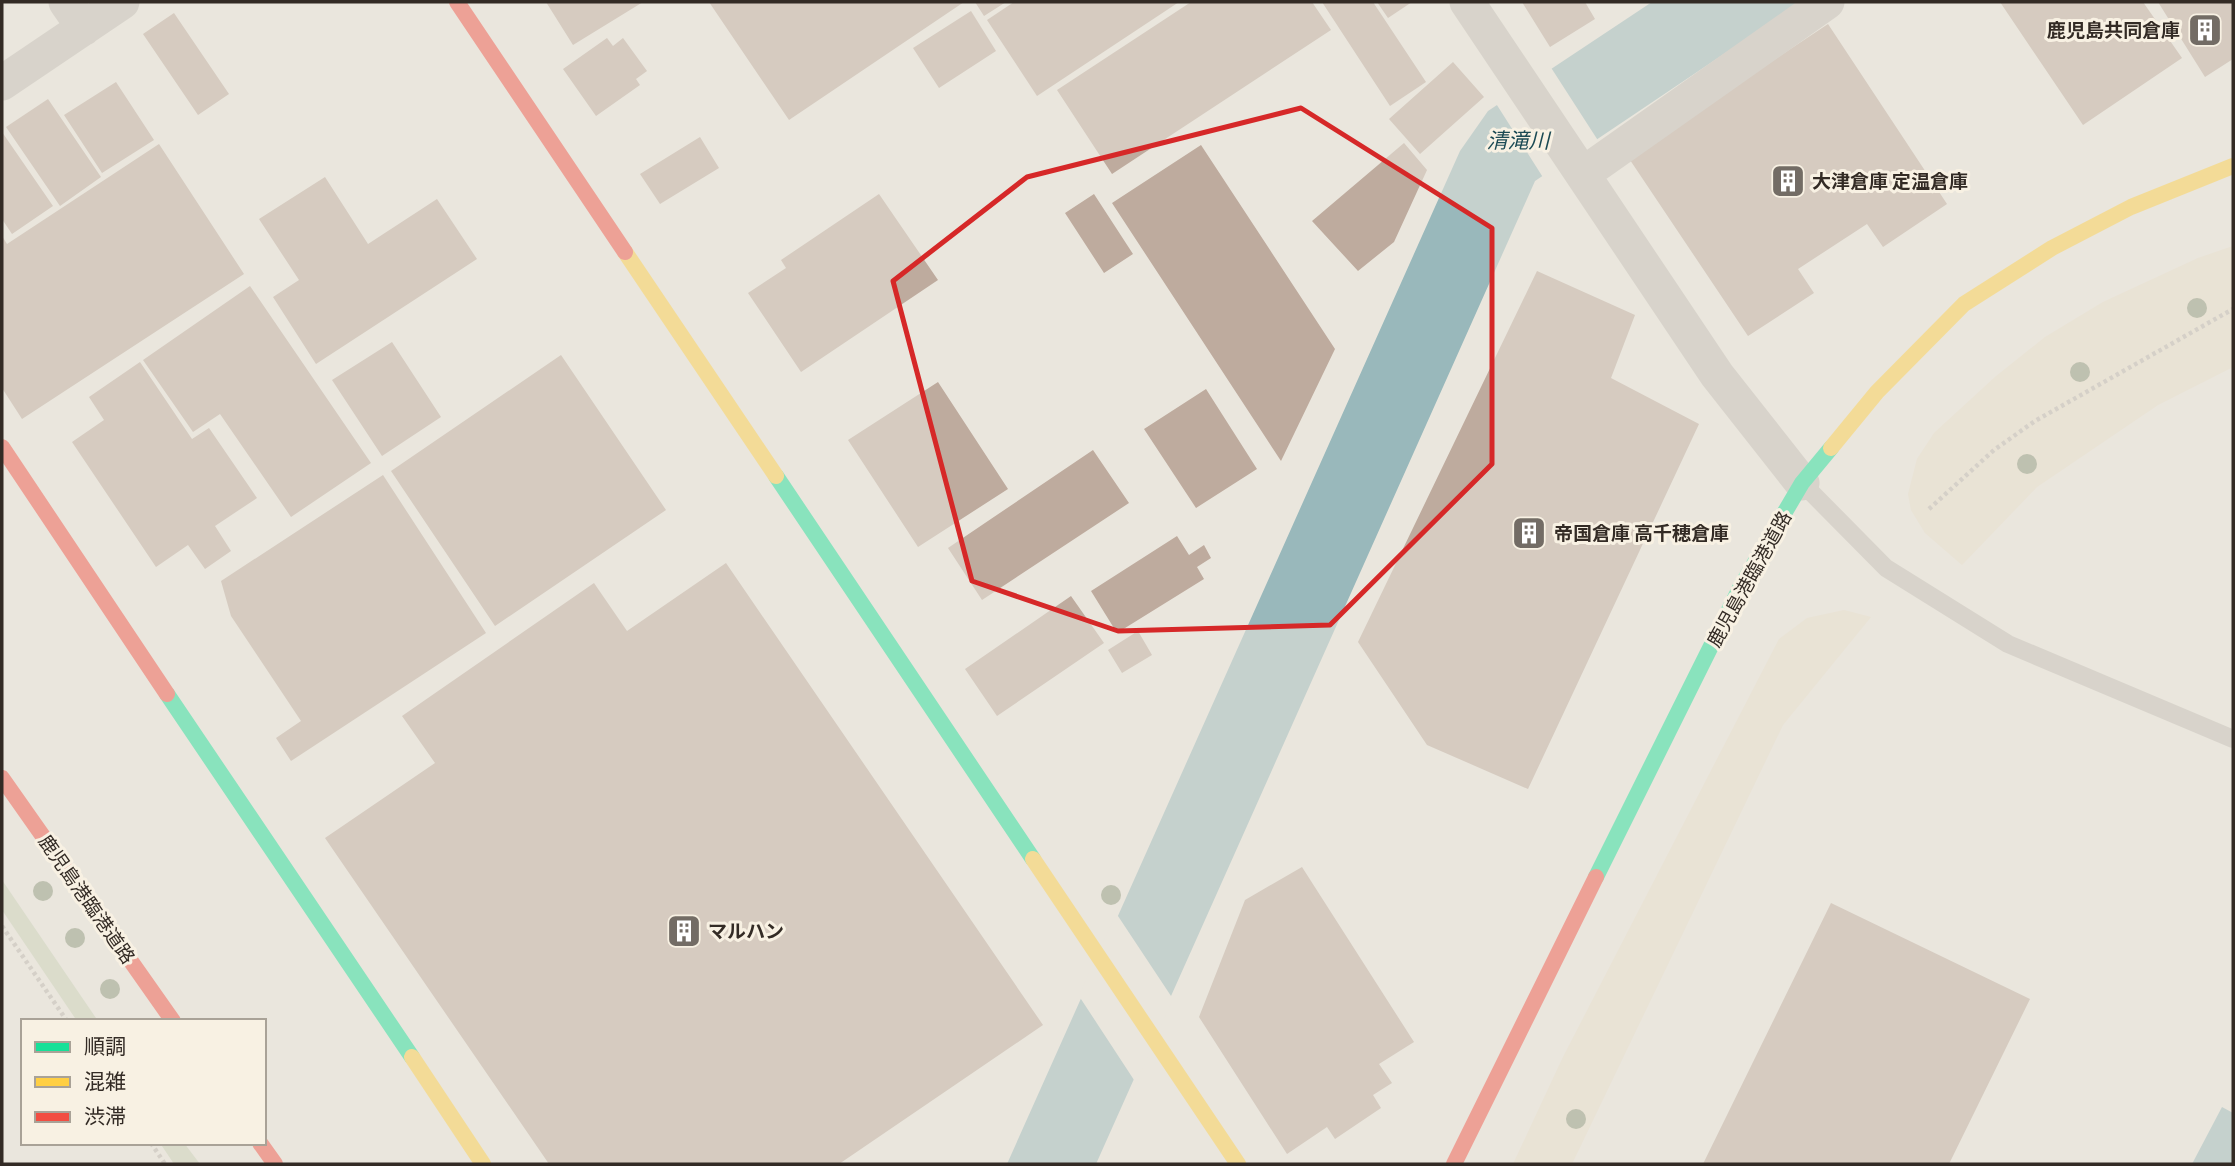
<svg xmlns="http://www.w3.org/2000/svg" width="2235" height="1166" viewBox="0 0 2235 1166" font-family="'PT Sans Narrow','Noto Sans JP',sans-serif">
  <rect width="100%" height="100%" fill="#eae6dd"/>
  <path fill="#c9d1b7" d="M2,880l96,141h-21l-75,-111z
    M160,1143h24l16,21h-26z"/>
  <path fill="#e9dfcc" d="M2233,246v121l-75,38 -121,82 -75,78 -37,-32 -14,-23 -3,-16 9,-35 17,-26 61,-56 50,-40 58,-35 95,-44z
    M1844,610l27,7 -88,108 -211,439h-59l50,-107 216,-418 28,-21z"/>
  <path fill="#99b8bb" d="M1652,2h149l-266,179 -439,983h-89l453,-1013 28,-40z
    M2222,1107l11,6v51h-41z"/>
  <path fill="#eae6dd" d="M1550,66l49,76 -55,37 -49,-77z
    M1116,913l57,86 -37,84 -57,-87z"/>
  <path fill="#beab9e" d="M546,2h97l-70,43z
    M709,2h255l-175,118z
    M975,2h31l-22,14z
    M1014,2h165l-142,94 -50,-76z
    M1191,2h121l19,28 -219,144 -55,-84z
    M1322,2h51l53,80 -36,24z
    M1377,2h35l-24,16z
    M1522,2h63l10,17 -45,28z
    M2000,2h143l39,56 -99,67z
    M2158,2h75v57l-28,18z
    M971,11l25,40 -57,37 -26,-40z
    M174,13l55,81 -31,21 -55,-81z
    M1828,24l119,180 -64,43 -16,-23 -69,45 16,24 -66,43 -120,-179z
    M607,38l6,8 10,-8 24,33 -11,8 4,6 -44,31 -33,-47z
    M1453,62l31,35 -64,57 -31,-35z
    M116,82l38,58 -52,33 -38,-58z
    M48,99l53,78 -41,29 -54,-79z
    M2,132l51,74 -41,28 -10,-15z
    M700,137l19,31 -59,36 -20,-30z
    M1404,143l23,27 -33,72 -36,29 -46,-50z
    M159,144l85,130 -222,145 -20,-31v-152l5,8z
    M1201,145l134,204 -54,112 -169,-258z
    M325,177l43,67 69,-45 40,60 -161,105 -43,-67 26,-17 -40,-61z
    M879,194l59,86 -137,92 -53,-79 38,-25 -5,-8z
    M1094,194l39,60 -29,19 -39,-60z
    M1537,271l98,44 -24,63 88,46 -171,365 -101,-44 -69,-103z
    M250,286l121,177 -80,54 -71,-103 -27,18 -50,-72z
    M392,342l49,75 -59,39 -50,-76z
    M561,355l105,155 -171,116 -104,-155z
    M140,362l52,77 17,-11 48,70 -42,28 16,25 -26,18 -17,-24 -32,22 -84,-125 32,-22 -15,-23z
    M938,382l70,107 -90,58 -70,-107z
    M1206,389l51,80 -61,39 -52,-79z
    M1093,450l36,53 -147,97 -34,-52z
    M383,475l103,158 -195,128 -15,-23 25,-17 -70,-105 -10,-35z
    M1177,536l12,19 15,-10 7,13 -14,9 7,12 -87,54 -26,-42z
    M726,563l317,462 -204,139h-290l-224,-326 110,-75 -33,-47 192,-133 33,48z
    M1071,596l33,47 -107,73 -32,-47z
    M1138,631l14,24 -30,18 -14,-23z
    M1302,867l112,175 -35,22 13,19 -19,12 8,13 -46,31 -8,-12 -40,27 -88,-137 46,-117z
    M1831,903l199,96 -81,165h-246z"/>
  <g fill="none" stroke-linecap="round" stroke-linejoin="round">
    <path stroke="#bcb6af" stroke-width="4.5" stroke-dasharray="3.5 3.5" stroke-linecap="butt" d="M1929,509l65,-59 41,-29 198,-112
      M2,926l65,95
      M151,1143l14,21"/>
    <path stroke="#c3bdb6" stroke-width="18" d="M1802,483l84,85 122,76 225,95"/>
    <path stroke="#c3bdb6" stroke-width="35" d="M66,2l18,26
      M1467,2l250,373 85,108
      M2,83l120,-81
      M1583,174l244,-172"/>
    <path stroke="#16e098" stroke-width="16" d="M776,476l257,383
      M167,694l245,363
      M1596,877l144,-289 62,-105 29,-35"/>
    <path stroke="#ffcf43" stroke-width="16" d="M625,252l151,224
      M1831,448l46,-56 87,-88 88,-56 79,-41 102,-41
      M1033,859l205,305
      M412,1057l71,107"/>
    <path stroke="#f24e42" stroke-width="16" d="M457,2l168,250
      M2,447l165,247
      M2,778l171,243
      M260,1143l15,21
      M1454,1164l142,-287"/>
  </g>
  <g fill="#8b947a">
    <circle cx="2197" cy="308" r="10"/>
    <circle cx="2080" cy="372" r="10"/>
    <circle cx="2027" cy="464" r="10"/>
    <circle cx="43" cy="891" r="10"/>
    <circle cx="1111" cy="895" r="10"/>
    <circle cx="75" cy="938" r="10"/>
    <circle cx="110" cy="989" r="10"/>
    <circle cx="1576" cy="1119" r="10"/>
  </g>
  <path d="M0 0H2235V1166H0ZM1301,108l191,120v236l-162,161 -212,6 -146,-50 -79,-300 134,-104z" fill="#eae6dd" fill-opacity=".55" fill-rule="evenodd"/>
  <path fill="none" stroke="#d62828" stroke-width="5" stroke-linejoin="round" d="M1301,108l191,120v236l-162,161 -212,6 -146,-50 -79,-300 134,-104z"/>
  <defs>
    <g id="building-square" transform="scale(1.75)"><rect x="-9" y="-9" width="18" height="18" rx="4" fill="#736c65" stroke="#f8f1e3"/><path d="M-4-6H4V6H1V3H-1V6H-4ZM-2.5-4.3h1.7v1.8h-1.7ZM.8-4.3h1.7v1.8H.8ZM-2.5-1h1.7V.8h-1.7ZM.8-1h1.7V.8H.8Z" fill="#fff"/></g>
  </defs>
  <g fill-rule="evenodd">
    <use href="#building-square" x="2205" y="30"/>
    <use href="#building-square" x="1788" y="181"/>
    <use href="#building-square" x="1529" y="533"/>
    <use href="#building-square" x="684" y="931"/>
  </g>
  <g text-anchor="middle" stroke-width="6" stroke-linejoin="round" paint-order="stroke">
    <g font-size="19" font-weight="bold" fill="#332b25" stroke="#f8f1e3" text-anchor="start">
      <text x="2180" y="37" text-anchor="end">鹿児島共同倉庫</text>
      <text x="1812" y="188">大津倉庫 定温倉庫</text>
      <text x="1554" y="540">帝国倉庫 高千穂倉庫</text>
      <text x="708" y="938">マルハン</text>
    </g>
    <g font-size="19" fill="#332b25" stroke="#f8f1e3">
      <text transform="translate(1749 579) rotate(-61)" y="7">鹿児島港臨港道路</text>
      <text transform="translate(87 899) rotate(55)" y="7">鹿児島港臨港道路</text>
    </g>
    <g font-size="21" font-style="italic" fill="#1b4a54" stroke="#f8f1e3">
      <text x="1518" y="148">清滝川</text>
    </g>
  </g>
  <rect width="2235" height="1166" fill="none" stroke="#332b25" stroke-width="7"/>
  <rect x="21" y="1019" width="245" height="126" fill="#f8f1e3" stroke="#a9a297" stroke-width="2"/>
  <rect x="35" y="1042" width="35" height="10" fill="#16e098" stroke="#a9a297" stroke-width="2"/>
  <text x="84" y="1054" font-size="21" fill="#332b25">順調</text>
  <rect x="35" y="1077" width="35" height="10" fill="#ffcf43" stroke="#a9a297" stroke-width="2"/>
  <text x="84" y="1089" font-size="21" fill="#332b25">混雑</text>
  <rect x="35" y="1112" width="35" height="10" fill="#f24e42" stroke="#a9a297" stroke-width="2"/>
  <text x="84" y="1124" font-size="21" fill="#332b25">渋滞</text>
</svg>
